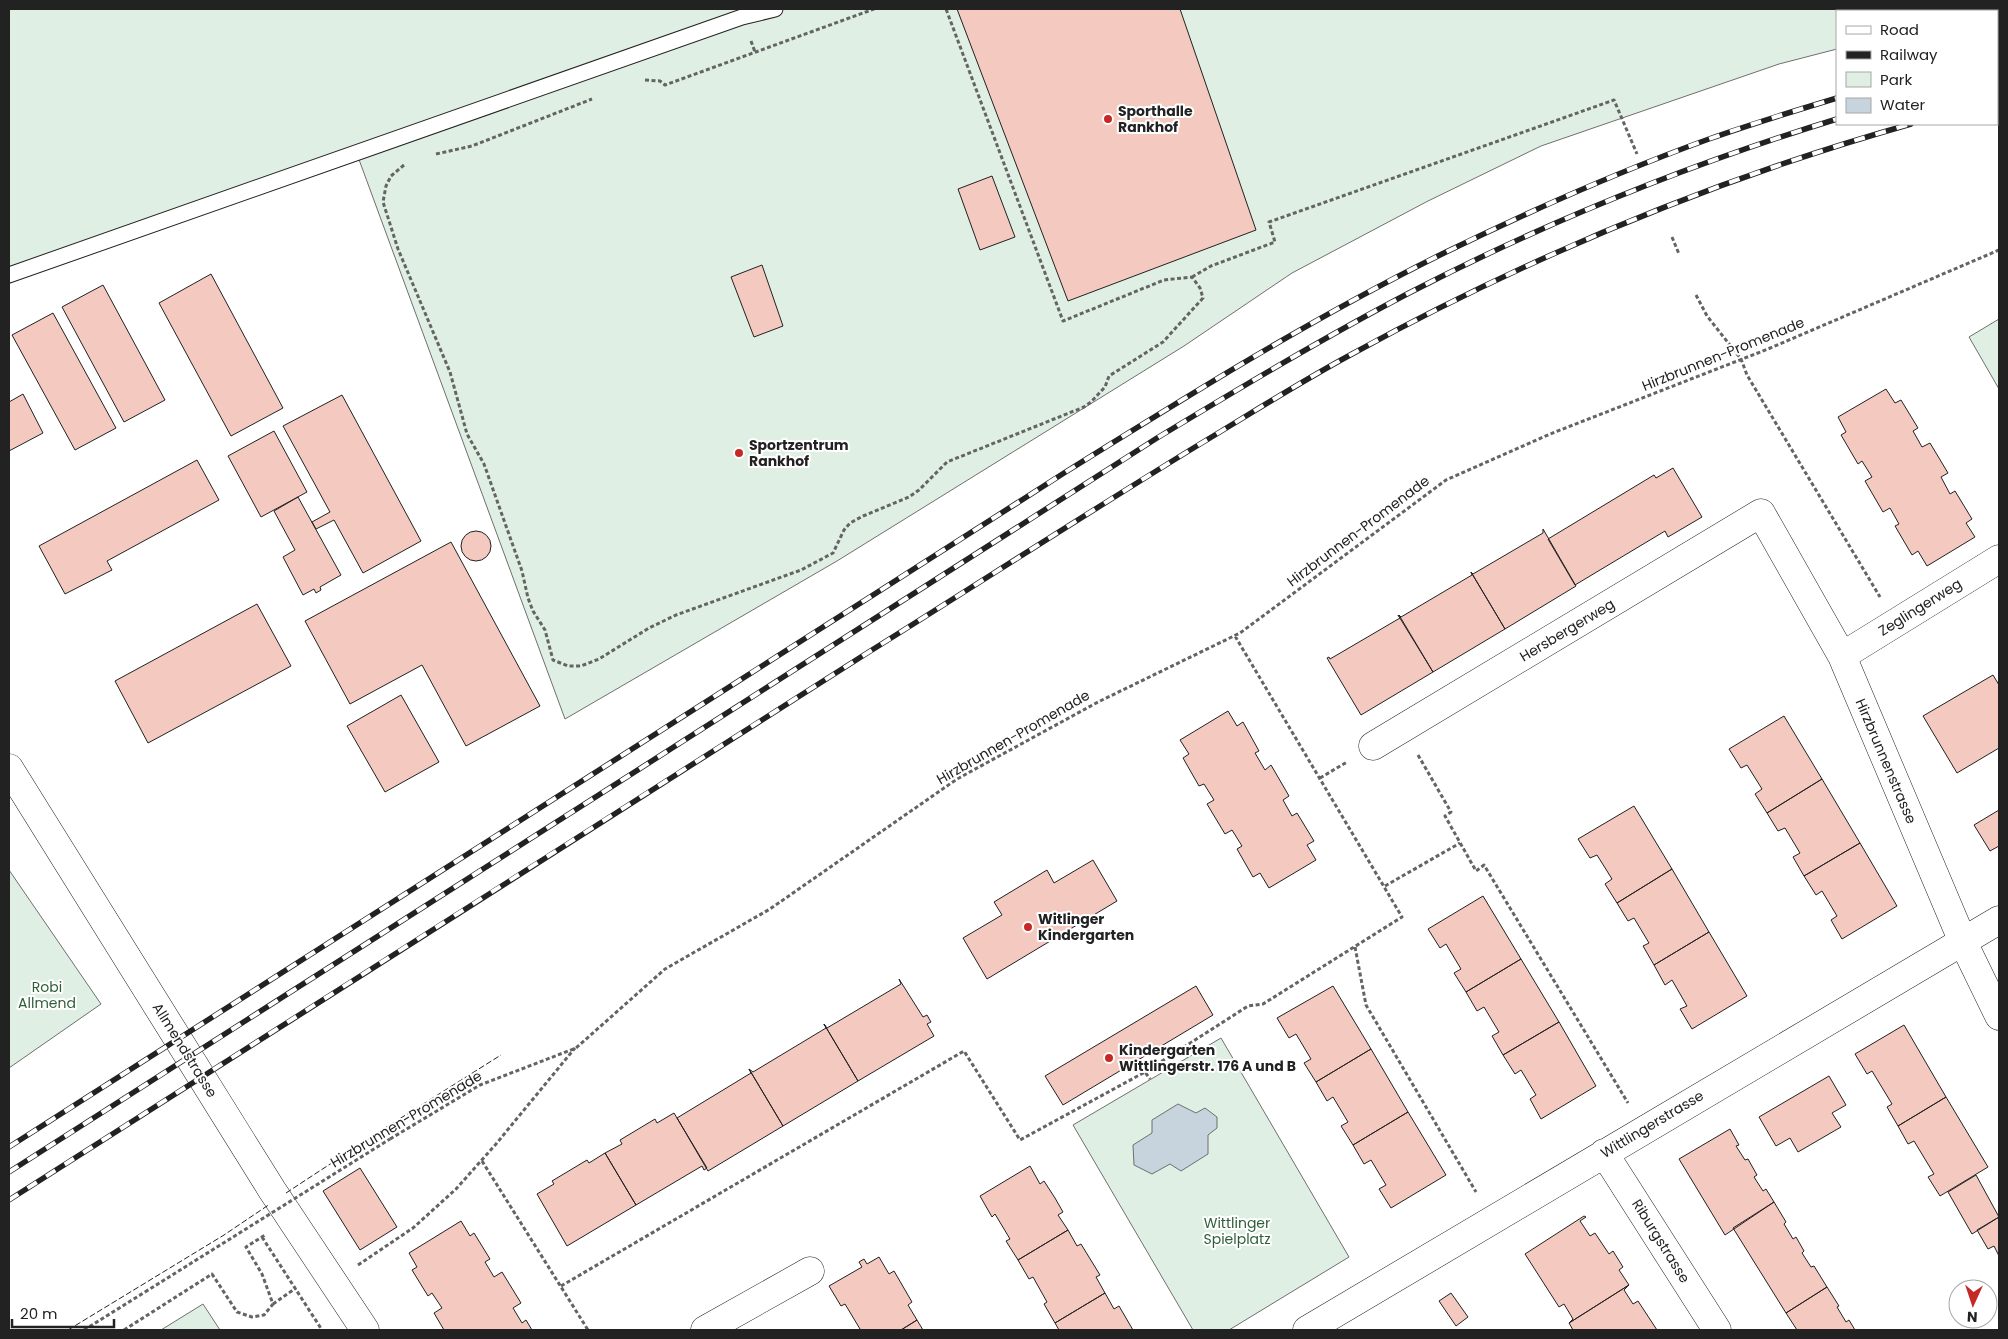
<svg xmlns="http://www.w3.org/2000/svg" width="2008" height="1339" viewBox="0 0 2008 1339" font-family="Poppins,sans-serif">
  <rect width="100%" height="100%" fill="#fff"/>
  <path fill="#e0efe3" stroke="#6f6f6f" d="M9,9h1984l-10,2h-146v38l-58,15 -238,82 -113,55 -136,72 -108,73 -347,215 -272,158 -211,-573 -345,122z
    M1999,319v70l-30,-52z
    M9,870l92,134 -92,64z
    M1221,1038l128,219 -120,73h-36l-120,-205z
    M203,1304l17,26h-59z"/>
  <path fill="#c7d3dd" stroke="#6f6f6f" d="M1178,1104l18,9 9,-5 12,9v11l-9,7v19l-27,17 -11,-7 -18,10 -18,-9 -1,-20 19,-12v-13z"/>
  <path fill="#f3c9c0" stroke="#222" d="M957,9h223l76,221 -188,71z
    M992,176l23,61 -35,13 -22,-61z
    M762,265l21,61 -29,11 -23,-60z
    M211,274l72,134 -52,28 -72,-133z
    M103,285l62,115 -41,22 -62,-115z
    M53,313l63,115 -41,22 -63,-115z
    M1886,389l9,14 6,-3 17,28 -5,3 9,16 8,-4 18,30 -7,4 9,17 5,-3 17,28 -6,4 9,14 -48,29 -9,-15 -6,4 -17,-29 4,-2 -9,-16 -7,4 -18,-31 7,-4 -10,-16 -4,3 -17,-29 5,-3 -8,-15z
    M23,394l20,39 -34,18v-49z
    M342,395l79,146 -58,32 -29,-53 -18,9 -4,-7 18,-10 -47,-86z
    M274,431l33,61 -46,25 -33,-61z
    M197,460l22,40 -112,61 5,9 -47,24 -26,-48z
    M1673,468l29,49 -34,20 -3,-6 -90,54 -27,-46 106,-64 2,3z
    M298,497l43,78 -21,12 1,3 -5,3 -2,-4 -11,6 -20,-38 12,-7 -21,-39z
    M1543,529l33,57 -71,43 -34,-57 2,2 70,-41z
    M461 546a15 15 0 1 1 30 0a15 15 0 1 1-30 0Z
    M451,542l89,164 -74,40 -44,-81 -72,39 -45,-83z
    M1471,572l34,57 -72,43 -34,-57 2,2 71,-42z
    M257,604l34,62 -143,77 -33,-62z
    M1398,615l35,57 -72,43 -34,-57 2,-1 1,2 70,-41z
    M1993,675l6,10v63l-42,25 -34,-57z
    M401,695l38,67 -54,30 -38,-66z
    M1228,711l9,15 6,-4 16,29 -4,2 10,17 6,-5 18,31 -6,4 9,16 5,-3 17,28 -7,4 9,15 -47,28 -9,-15 -7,4 -16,-28 5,-3 -10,-16 -7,4 -18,-30 7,-4 -10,-16 -5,2 -16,-28 6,-4 -9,-14z
    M1784,716l38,63 -55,34 -12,-19 7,-5 -15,-24 -6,3 -12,-19z
    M1822,779l38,64 -56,33 -11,-19 7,-4 -15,-25 -7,3 -11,-18z
    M1634,806l38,63 -55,34 -12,-19 7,-5 -15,-24 -7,3 -12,-19z
    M1999,810v36l-9,5 -16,-26z
    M1860,843l37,63 -55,33 -11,-19 6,-4 -15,-25 -6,4 -12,-19z
    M1093,860l24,41 -130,78 -24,-41 39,-23 -8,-13 53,-32 7,13z
    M1672,869l37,63 -55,33 -11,-19 6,-3 -15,-25 -6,3 -11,-18z
    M1483,896l38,63 -55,33 -12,-19 7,-4 -15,-25 -6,4 -12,-19z
    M1709,932l38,64 -55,33 -12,-20 7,-3 -15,-26 -7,5 -11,-20z
    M1521,959l38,63 -56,33 -11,-19 7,-4 -15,-25 -7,4 -11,-19z
    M899,979l24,38 4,-2 4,7 -4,2 7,12 -76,45 -34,-57 3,4 74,-44z
    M1196,986l17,29 -150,90 -18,-29z
    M1333,986l38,63 -55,33 -12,-19 7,-4 -15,-25 -7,4 -12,-20z
    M1559,1022l37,64 -55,33 -11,-20 6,-4 -15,-25 -6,4 -12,-19z
    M824,1024l34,57 -75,45 -34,-57 4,3 73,-44z
    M1904,1025l42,72 -48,29 -11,-19 5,-3 -20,-33 -5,3 -12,-20z
    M1371,1049l37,63 -55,33 -12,-19 7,-4 -15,-25 -6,4 -11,-19z
    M749,1069l34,57 -75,45 -31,-53 74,-45z
    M1829,1076l17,29 -14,8 9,14 -43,25 -8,-14 -14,8 -17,-29z
    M1946,1097l42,70 -48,29 -12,-19 6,-3 -20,-33 -6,3 -10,-18z
    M1408,1112l38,63 -55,33 -12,-19 7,-4 -15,-25 -7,4 -11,-19z
    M674,1113l33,55 -3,2 -2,-4 -66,39 -31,-52 17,-9 -2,-4 35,-21 2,4z
    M1730,1129l9,16 -3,1 9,14 3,-1 9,16 -3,2 9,14 3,-2 8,13 -49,33 -46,-76z
    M605,1153l31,52 -69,41 -30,-52 17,-10 -2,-3 35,-21 2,3z
    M1030,1166l10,18 4,-3 11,17 8,14 -5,3 10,15 -50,30 -12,-19 4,-2 -15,-25 -3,3 -12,-21z
    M360,1168l37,59 -37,23 -37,-59z
    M1976,1175l23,42 -27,17 -24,-42z
    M1774,1202l12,20 -2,2 9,15 3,-2 8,14 -2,2 9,14 3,-1 13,21 -41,26 -53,-85z
    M1584,1216l2,1 -6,4 10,15 5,-3 14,21 4,-3 10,16 -4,3 10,15 -60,38 4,-4 -9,-15 -5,3 -34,-53z
    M1999,1217v39l-5,-10 -6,3 -11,-19z
    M461,1221l9,15 4,-3 16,26 -5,3 9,15 8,-5 19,31 -8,5 9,15 4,-3 6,10h-88l-10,-17 8,-5 -10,-15 -4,3 -16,-26 5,-3 -8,-14z
    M1068,1230l9,16 4,-2 19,31 -4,2 9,16 -50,30 -11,-19 3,-2 -14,-25 -4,2 -11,-19z
    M879,1257l10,17 5,-3 18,31 -4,3 9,15 -16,10h-43l2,-1 -15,-25 -4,2 -12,-20 33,-19 -3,-5 5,-3 3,5z
    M1629,1285l-5,5 9,14 5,-3 19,29h-84l-4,-7z
    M1827,1287l12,19 -2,1 9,15 3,-2 6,10h-58l-11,-17z
    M1105,1293l9,16 5,-3 14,24h-74l-4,-7z
    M1451,1293l17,24 -12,9 -17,-25z
    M917,1320l6,10h-22z"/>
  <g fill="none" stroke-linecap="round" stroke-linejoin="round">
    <g stroke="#222" stroke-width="17">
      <path id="service" d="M9,275l733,-258 33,-8"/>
    </g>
    <g stroke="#222" stroke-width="29">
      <path id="minor" d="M1842,656l157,-97
        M1373,746l388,-233 81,143 121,286 36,74
        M1604,1153l113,177
        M705,1330l105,-59
        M1307,1330l692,-410"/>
    </g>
    <g stroke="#222" stroke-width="29">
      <path id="tertiary" d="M9,768l263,422 93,140"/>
    </g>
    <path stroke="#646464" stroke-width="3" stroke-dasharray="4 2.5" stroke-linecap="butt" d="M751,41l4,11
      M645,80l15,1 5,4 209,-76
      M436,154l36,-8 120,-47
      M404,165l-13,11 -5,10 -3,16 15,47 52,123 17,62 17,30 38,107 6,27 5,13 12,19 8,30 15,6h13l18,-7 50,-31 27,-13 125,-45 32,-17 11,-23 6,-7 13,-7 46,-19 10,-7 28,-28 137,-55 7,-5 14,-15 4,-11 54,-34 40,-44 -3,-10 -8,-11 -28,3 -101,41 -117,-312
      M1672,237l7,17
      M1192,277l19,-11 64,-24 -6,-20 345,-122 23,54
      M1696,295l11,21 34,43 6,16 133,222
      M1418,755l33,57 -6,4 31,55 8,-6 144,238
      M1320,778l27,-16
      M1385,886l75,-43
      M1355,947l11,58 110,187
      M1145,1072l103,-66 15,-2 139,-87 -167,-281
      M390,1139l90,-54 96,-37 89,-79 105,-60 187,-130 141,-77 142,-69 206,-153 104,-46 218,-85 231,-99
      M482,1161l106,169
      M262,1237l60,93
      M358,1265l55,-37 43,-39 40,-45 79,-96
      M561,1286l403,-235 56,89 125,-68 5,7
      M273,1304l23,-16
      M84,1330l61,-38
      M124,1330l88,-56 25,38 15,5 12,-2 9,-11 -11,-30 -16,-27 19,-12"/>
    <use href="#service" stroke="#fff" stroke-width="15"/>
    <use href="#minor" stroke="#fff" stroke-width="28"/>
    <use href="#tertiary" stroke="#fff" stroke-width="28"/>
    <g stroke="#222" stroke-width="5.5">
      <path id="rail" d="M1997,55l2,-1
        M1997,76l2,-1
        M1997,101l2,-1
        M9,1147l1055,-674c125,-78 250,-156 382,-221 86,-42 174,-81 263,-113 42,-15 85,-28 128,-41
        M9,1172l1148,-734c83,-50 166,-100 252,-145 137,-71 281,-129 428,-174
        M9,1200c285,-182 570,-364 855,-545 112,-70 223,-142 336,-211 50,-30 100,-62 152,-90 177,-97 364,-175 559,-230"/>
    </g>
    <use href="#rail" stroke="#fff" stroke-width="4" stroke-dasharray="11" stroke-linecap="butt"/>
    <path stroke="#646464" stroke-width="3" stroke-dasharray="4 2.5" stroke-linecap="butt" d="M145,1292l245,-153"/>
    <path stroke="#222" stroke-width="1" stroke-dasharray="6 2.5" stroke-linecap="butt" d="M286,1193l99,-65 116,-73
      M68,1330l156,-95 46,-31"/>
  </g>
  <g fill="#c62828" stroke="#fff" stroke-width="2">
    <circle cx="1108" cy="119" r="5"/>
    <circle cx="739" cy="453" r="5"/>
    <circle cx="1028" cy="927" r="5"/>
    <circle cx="1109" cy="1058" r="5"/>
  </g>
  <g text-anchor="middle" stroke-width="4" stroke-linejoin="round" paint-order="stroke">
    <g font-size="14" font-weight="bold" fill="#222" stroke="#fff" text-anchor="start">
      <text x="1118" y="116">Sporthalle<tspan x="1118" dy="16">Rankhof</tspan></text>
      <text x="749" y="450">Sportzentrum<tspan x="749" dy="16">Rankhof</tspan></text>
      <text x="1038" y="924">Witlinger<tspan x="1038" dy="16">Kindergarten</tspan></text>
      <text x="1119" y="1055">Kindergarten<tspan x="1119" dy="16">Wittlingerstr. 176 A und B</tspan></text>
    </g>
    <g font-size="14" fill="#222" stroke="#fff">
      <text transform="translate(1723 354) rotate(-22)" y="5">Hirzbrunnen-Promenade</text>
      <text transform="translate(1358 531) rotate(-37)" y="5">Hirzbrunnen-Promenade</text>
      <text transform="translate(1920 607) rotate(-32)" y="5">Zeglingerweg</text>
      <text transform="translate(1567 630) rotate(-31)" y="5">Hersbergerweg</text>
      <text transform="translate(1013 737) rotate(-30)" y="5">Hirzbrunnen-Promenade</text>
      <text transform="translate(1886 761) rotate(67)" y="5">Hirzbrunnenstrasse</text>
      <text transform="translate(185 1050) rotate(58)" y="5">Allmendstrasse</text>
      <text transform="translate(406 1119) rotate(-31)" y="5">Hirzbrunnen-Promenade</text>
      <text transform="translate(1652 1124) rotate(-31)" y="5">Wittlingerstrasse</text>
      <text transform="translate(1661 1241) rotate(58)" y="5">Riburgstrasse</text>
    </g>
    <g font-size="14" fill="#2f5e38" stroke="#fff">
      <text x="47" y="992">Robi<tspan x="47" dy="16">Allmend</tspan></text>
      <text x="1237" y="1228">Wittlinger<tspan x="1237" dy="16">Spielplatz</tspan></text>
    </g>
  </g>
  <rect width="2008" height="1339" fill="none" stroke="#222222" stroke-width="20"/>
  <rect x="1836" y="10" width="162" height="115" fill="#ffffff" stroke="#a7a7a7"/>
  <rect x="1846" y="26" width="25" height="8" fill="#ffffff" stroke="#a7a7a7"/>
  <text x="1880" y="35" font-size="15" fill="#222222">Road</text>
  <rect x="1846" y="51" width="25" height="8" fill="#222222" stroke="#a7a7a7"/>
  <text x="1880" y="60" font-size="15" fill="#222222">Railway</text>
  <rect x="1846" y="72" width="25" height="15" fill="#e0efe3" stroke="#a7a7a7"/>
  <text x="1880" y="85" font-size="15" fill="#222222">Park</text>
  <rect x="1846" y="98" width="25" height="15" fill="#c7d3dd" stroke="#a7a7a7"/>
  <text x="1880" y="110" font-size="15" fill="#222222">Water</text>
  <g transform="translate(1973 1304) rotate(183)"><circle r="24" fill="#ffffff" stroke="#a7a7a7"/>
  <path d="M0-4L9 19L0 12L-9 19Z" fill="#c62828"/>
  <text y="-8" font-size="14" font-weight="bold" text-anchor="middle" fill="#222222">N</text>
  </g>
  <path d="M12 1319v8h102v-8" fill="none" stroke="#222222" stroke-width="2.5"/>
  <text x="20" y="1319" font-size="15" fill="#222222" stroke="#ffffff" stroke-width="4" paint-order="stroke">20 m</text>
</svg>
